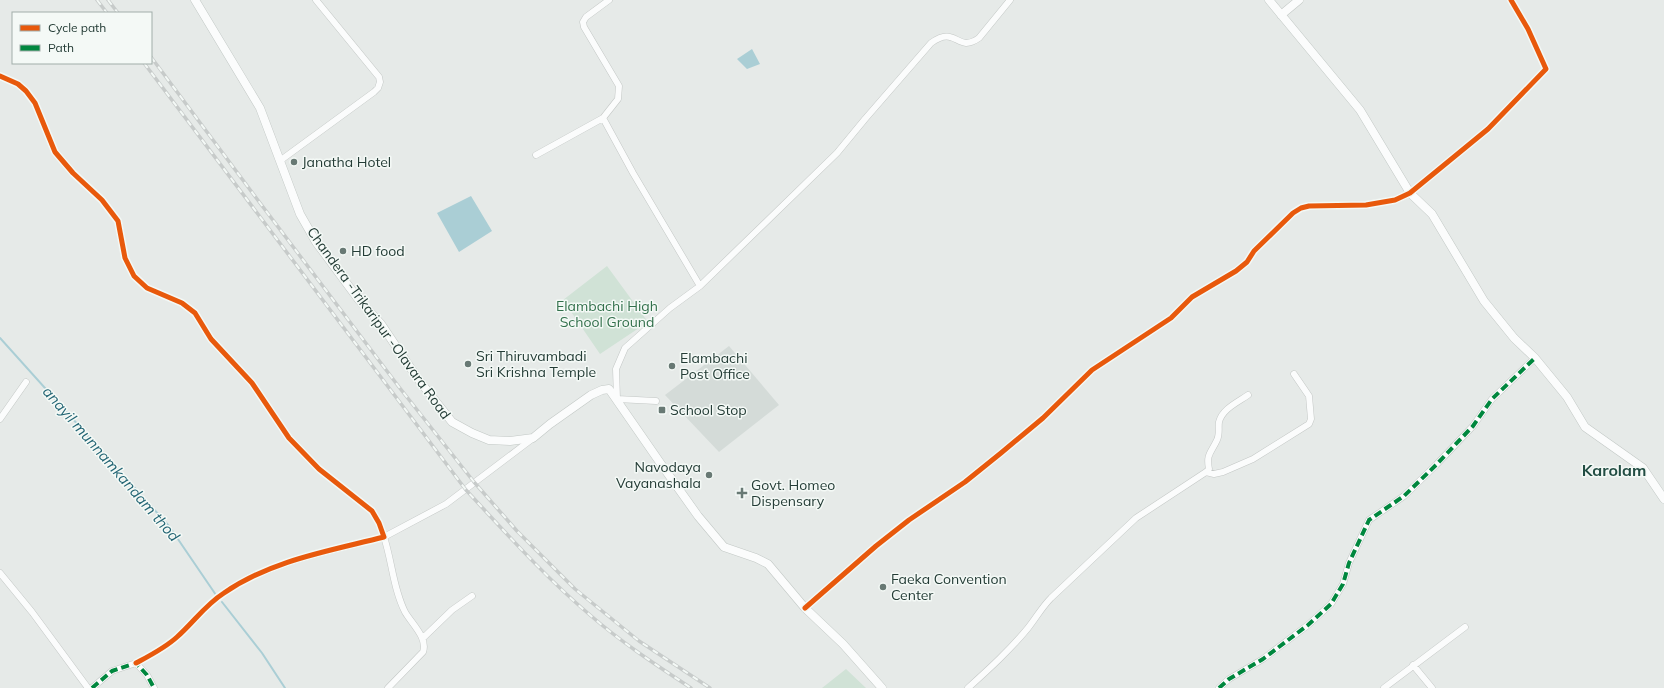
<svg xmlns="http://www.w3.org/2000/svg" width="1664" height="688" viewBox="0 0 1664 688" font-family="Mulish,sans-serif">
  <rect width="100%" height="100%" fill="#e6eae8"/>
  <path fill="#d4dbd8" d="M729,346l50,59 -60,47 -54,-57z"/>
  <path fill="#d0e2d6" d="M607,266l41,56 -48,32 -37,-54z
    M846,669l20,19h-44z"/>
  <path fill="#aaced5" d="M752,49l8,15 -13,5 -10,-10z
    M471,196l21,35 -33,21 -22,-39z"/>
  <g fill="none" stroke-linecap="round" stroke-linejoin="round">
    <path stroke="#aaced5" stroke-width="2" d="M0,338l169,188 47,69
      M222,602l40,51 23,35"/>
    <g stroke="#c3c7c5" stroke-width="7">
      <path id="street" d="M0,76l18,8 8,7 9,12 20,49 18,21 29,27 16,21 7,37 9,18 13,12 35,15 13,10 16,26 41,44 37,55 30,31 53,42 7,12 5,14c-55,14 -112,23 -160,56 -19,12 -30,29 -47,44 -12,11 -26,18 -41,26
        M603,118l30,55 67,113
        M536,155l67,-37 15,-19 1,-13 -35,-59 -1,-5 3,-5 23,-17
        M281,160l93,-68 4,-4 2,-6 -1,-5 -63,-77
        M656,401l-39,-2 -1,-30 9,-21 45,-40 30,-22 137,-133 28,-34 66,-76c26,-19 25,11 48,-5l31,-38
        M0,419l26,-37
        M1206,472l8,2 9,-2 30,-13 56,-35 2,-5 -2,-23 -15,-22
        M0,573l32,39 56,76
        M805,608l71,-62 33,-26 56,-38 36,-29 42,-35 49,-48 79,-52 21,-21 44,-26 11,-9 7,-11 39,-38 8,-5 8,-2 57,-1 29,-5 15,-7 78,-64 58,-60 -18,-40 -17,-29
        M423,638l29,-28 20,-14
        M1413,665l19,23
        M92,688l20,-17 24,-8 11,12 7,13
        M388,688l35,-36c5,-14 -11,-28 -18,-40 -12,-24 -13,-51 -21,-75l62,-33 86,-65
        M968,688c21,-19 42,-38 60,-60 8,-10 14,-21 23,-30l85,-80 70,-46 3,-3c-3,-15 2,-16 8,-29 3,-6 1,-12 2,-18 3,-13 19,-20 29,-27
        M1219,688l10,-9 34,-20 45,-34 23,-21 12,-20 6,-21 20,-43 35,-24 32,-31 37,-39 19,-27 43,-41
        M1384,688l81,-61"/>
    </g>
    <g stroke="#c2c8c5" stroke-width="9">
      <path id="secondary" d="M195,0l65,108 40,106 16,28 43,58 22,24 37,55 34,43 20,11 17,7 21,1 23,-3 17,-14 41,-29 11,-5 7,-1 52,75 37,52 26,31 32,11 12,6 37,44 38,36 39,44
        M1269,0l91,110 50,83 22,21 52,87 30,37 21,20 32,39 18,30 58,41 21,31
        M1281,15l18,-15"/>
    </g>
    <use href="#street" stroke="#fbfcfc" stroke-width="6"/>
    <use href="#secondary" stroke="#fbfcfc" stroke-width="8"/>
    <g stroke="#c7cbca" stroke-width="3.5">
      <path id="rail" d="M97,0l10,13
        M108,0l10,13
        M151,57l106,142 142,188 75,95 43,49 58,58 64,52 71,47
        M144,63l322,427c40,43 79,87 124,125 31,27 66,50 101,73"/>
    </g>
    <use href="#rail" stroke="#f4f9f6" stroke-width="2" stroke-dasharray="6" stroke-linecap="butt"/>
    <path stroke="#00873e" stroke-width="4" stroke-dasharray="8 4" stroke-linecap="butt" d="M92,688l20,-17 24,-8 11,12 7,13
      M1219,688l10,-9 34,-20 45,-34 23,-21 12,-20 6,-21 20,-43 35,-24 32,-31 37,-39 19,-27 43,-41"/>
    <g stroke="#f4f9f6" stroke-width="8">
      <path id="cycleway" d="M0,76l18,8 8,7 9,12 20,49 18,21 29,27 16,21 7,37 9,18 13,12 35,15 13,10 16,26 41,44 37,55 30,31 53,42 7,12 5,14c-55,14 -112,23 -160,56 -19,12 -30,29 -47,44 -12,11 -26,18 -41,26
        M805,608l71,-62 33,-26 56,-38 36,-29 42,-35 49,-48 79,-52 21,-21 44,-26 11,-9 7,-11 39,-38 8,-5 8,-2 57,-1 29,-5 15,-7 78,-64 58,-60 -18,-40 -17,-29"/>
    </g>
    <use href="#cycleway" stroke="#e8590c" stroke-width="5"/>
  </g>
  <g fill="#687974" stroke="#f4f9f6" stroke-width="1.5">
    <circle cx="294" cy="162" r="4"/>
    <circle cx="343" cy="251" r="4"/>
    <circle cx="468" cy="364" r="4"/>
    <circle cx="672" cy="366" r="4"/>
    <rect x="658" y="406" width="8" height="8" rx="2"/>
    <circle cx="709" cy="475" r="4"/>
    <path d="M740 487h4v4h4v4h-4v4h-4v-4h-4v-4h4z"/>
    <circle cx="883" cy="587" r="4"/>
  </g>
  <g text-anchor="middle" stroke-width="3" stroke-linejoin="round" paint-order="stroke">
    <g font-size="14" fill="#243c36" stroke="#f4f9f6" text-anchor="start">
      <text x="302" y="167">Janatha Hotel</text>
      <text x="351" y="256">HD food</text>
      <text x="476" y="361">Sri Thiruvambadi<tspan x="476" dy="16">Sri Krishna Temple</tspan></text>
      <text x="680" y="363">Elambachi<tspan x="680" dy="16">Post Office</tspan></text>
      <text x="670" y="415">School Stop</text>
      <text x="701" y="472" text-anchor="end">Navodaya<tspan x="701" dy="16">Vayanashala</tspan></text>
      <text x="751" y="490">Govt. Homeo<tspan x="751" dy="16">Dispensary</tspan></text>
      <text x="891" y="584">Faeka Convention<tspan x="891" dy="16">Center</tspan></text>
    </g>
    <g font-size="14" fill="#32704b" stroke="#f4f9f6">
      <text x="607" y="311">Elambachi High<tspan x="607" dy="16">School Ground</tspan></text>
    </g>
    <g font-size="14" fill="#243c36" stroke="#f4f9f6">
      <text transform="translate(379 323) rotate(54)" y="5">Chandera -Trikaripur -Olavara Road</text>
    </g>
    <g font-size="15" font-style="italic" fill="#236574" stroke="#f4f9f6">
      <text transform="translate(111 464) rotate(49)" y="5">anayil munnamkandam thod</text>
    </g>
    <g font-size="16" font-weight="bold" fill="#224d43" stroke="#f4f9f6">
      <text x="1614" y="476">Karolam</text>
    </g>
  </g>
  <rect x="12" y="12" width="140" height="52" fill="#f4f9f6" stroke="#a1ada9"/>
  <rect x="20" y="25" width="20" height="6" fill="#e8590c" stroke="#a1ada9"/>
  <text x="48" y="32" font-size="12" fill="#243c36">Cycle path</text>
  <rect x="20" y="45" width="20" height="6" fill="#00873e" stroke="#a1ada9"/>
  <text x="48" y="52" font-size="12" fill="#243c36">Path</text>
</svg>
